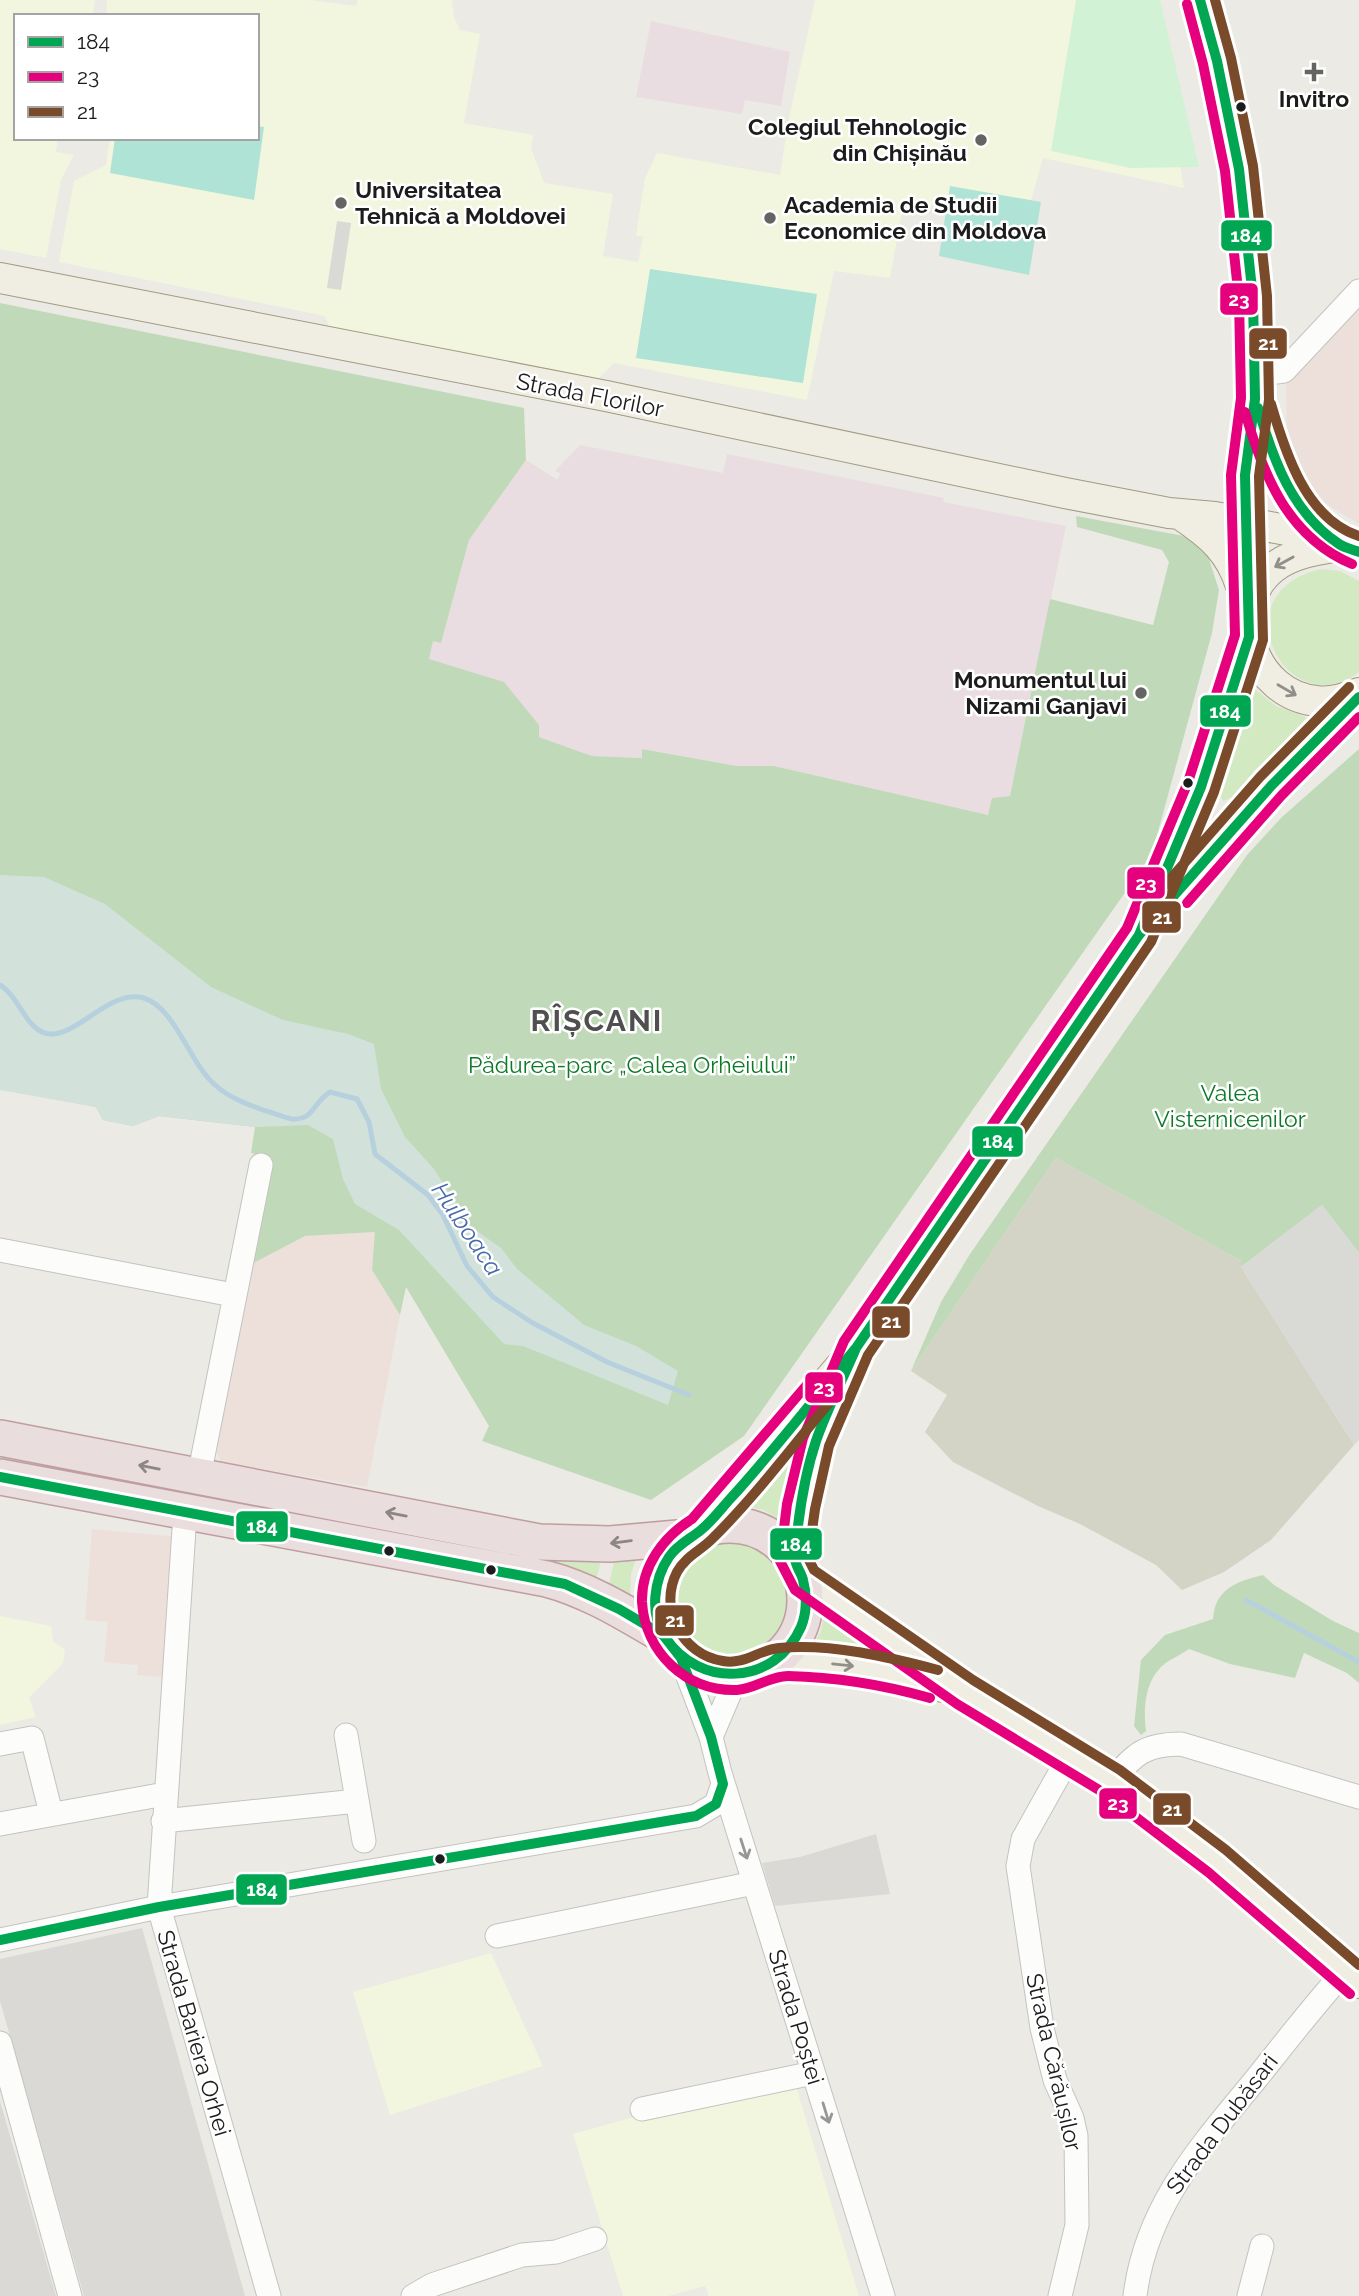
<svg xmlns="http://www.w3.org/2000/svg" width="1359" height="2296" viewBox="0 0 1359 2296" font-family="Raleway,sans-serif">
  <rect width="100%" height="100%" fill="#ebeae4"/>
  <path fill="#dad9d6" d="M876,1834l14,60 -115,12 -13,-43 38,-6z
    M142,1928l103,368h-161l-84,-295v-42z
    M0,2101l56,195h-56z"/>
  <path fill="#eddfd9" d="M1359,303v221l-41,-25 -25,-34 -6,-24 -1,-69z
    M376,1232l-4,38 28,45 -33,172 -146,-25 -9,-20 36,-176 57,-30z
    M92,1529l86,8 -11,140 -30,-2 1,-10 -34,-3 4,-40 -23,-2z"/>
  <path fill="#e9dde2" d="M651,21l139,31 -9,54 -36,-6 -3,14 -106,-17z
    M580,445l143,28 4,-19 217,44 -1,4 123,24 -56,270 -22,19 -8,-1 -206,-48h-37l-94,-17 -1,9 -50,-2 -53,-19 -111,-78 5,-18 8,1 28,-102 57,-80 32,20 2,-7 -5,-2z"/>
  <path fill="#f3f6de" d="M0,0h95l-2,16h-77v122h42l-2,14 18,3 -13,25 -15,78 -46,-9z
    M107,0h204l45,6 2,-6h94l2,17 6,13 20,4 -16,89 69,12 -2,13 13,35 69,11 -10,62 35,6 5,-25 -7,-2 9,-57 12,-25 123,22 8,-52 27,-123h326l25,84 18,104 -141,-30 -30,106 -63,-55 -46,-8 -14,77 -56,-7 -27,129 -193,-37 -18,18 -267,-55 -4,-10 -266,-54 15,-81 32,-16 4,-27h147v-122h-151z
    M0,1616l51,10 2,15 12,9 -2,13 -34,35 7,19 -36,8z
    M491,1953l52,113 -153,49 -37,-123z
    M792,2073l67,223h-150l-4,-10 -37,10h-45l-50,-162z"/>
  <path fill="#d3d4c6" d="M1056,1158l185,103v6l113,178 -83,95 -47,32 -42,18 -26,-25 -76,-41 -42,-18 -85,-44 -28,-30 22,-37 -36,-24z"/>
  <path fill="#d2e9c2" d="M1322,569l18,2 19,10v91c-73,55 -142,-81 -37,-103z
    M1251,686l25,20 29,11 4,6 -78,75 -8,3 -5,-9z
    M0,1454l602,103 -7,27 -595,-121z
    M792,1455l-11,66 -17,-11 -20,-4z
    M673 1600a58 58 0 1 1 116 0a58 58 0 1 1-116 0Z
    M638,1553l-7,21 -1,27 -22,-12 7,-32z
    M825,1608l68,48 -42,-7 -41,-1 11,-16z"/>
  <path fill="#c0dab9" d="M0,303l524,105 2,52 -57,80 -28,103 -8,-2 -4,18 75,23 35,43v12l53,19 50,2v-9l95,17h37l214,49 4,-17 18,-2 40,-197 103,26 16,-63 -7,-12 -85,-23 -1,-11 108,20 15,9 9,11 11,34 -7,43 -60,221 -408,582 -93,64 -169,-59 7,-15 -83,-139 -6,28 -28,-45 3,-38 -70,4 -57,30 24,-108 -21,-5 4,-26 -96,-11 -26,10 -30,-6 -7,-13 -96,-18z
    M1359,749v504l-37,-48 -81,62v-6l-185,-103 -145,213 30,-69 29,-48 277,-399 35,-38z
    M1263,1575l11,10 59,36 26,12v50l-12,-10 -43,-20 -9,25 -65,-14 -41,-15c-8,6 -21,11 -28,18 -16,16 -18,42 -15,64l-5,4 -7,-9 7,-66 24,-25 48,-16c2,-30 24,-38 50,-44z"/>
  <path fill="#d2e2db" d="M0,875l44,2 61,27 106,83 72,33 65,14 26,10 7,45 24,48 29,32 37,58 30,21 16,21 67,56 52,21 42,25 -10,34 -145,-59 -19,-2 -105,-114 -44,-26 -12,-25 -10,-40 -25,-14 -52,2 -97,-11 -26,10 -30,-6 -7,-13 -96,-17z"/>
  <path fill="#d2f2d6" d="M1076,0h84l39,167 -69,1 -79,-17z"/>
  <path fill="#afe3d5" d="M257,126l7,1 -10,73 -144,-27 5,-35h142z
    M950,186l91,16 -12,73 -90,-19z
    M650,269l167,25 -14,89 -167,-25z"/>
  <path fill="#d9d9d6" d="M337,221l14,2 -10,67 -14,-2z
    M1322,1205l37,48v187l-5,5 -113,-178z"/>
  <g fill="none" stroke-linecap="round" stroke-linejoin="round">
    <path stroke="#b7d0de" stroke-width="5" d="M0,985c18,11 23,37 42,47 29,14 66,-45 102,-34 31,10 46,65 70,86 20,19 51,26 77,35 23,2 22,-17 39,-27l27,7 12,23 6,32 53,41 15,20 24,51 26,31 38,25 76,40 82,33
      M1246,1600l113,62"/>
    <g stroke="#c3c3c0" stroke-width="25">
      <path id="minor" d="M1254,375l30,-4 75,-80
        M0,1250l233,45
        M199,1476l62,-311
        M185,1514l-26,393 110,389
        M681,1658l30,79 9,36 163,523
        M346,1735l18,106
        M711,1737l26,-61
        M0,1744l32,-6 19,75
        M1112,1781c22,-27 33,-37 69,-37l178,53
        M163,1821l194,-20
        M0,1824l165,-30
        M497,1936l257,-53
        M0,1940l159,-33 537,-91 20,-12 7,-20
        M0,2043l70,253
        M642,2109l171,-36
        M413,2296l19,-11 90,-30 34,-3 39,-13
        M1060,2296l17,-71 -1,-89 -4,-18 -17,-38 -13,-52 -24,-162 5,-27 47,-84
        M1135,2296c11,-90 66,-150 121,-217 29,-36 57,-73 89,-108
        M1249,2296l13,-50"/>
    </g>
    <g stroke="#a19b81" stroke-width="32">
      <path id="major" d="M1200,0c40,127 59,265 55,398 -1,26 -9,52 -10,78 -2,44 2,89 4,133
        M0,278l606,118 459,97 104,20 46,4 77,14 50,15
        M1258,409c17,58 31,93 78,132
        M1181,515c30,20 49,36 60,71
        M1339,546c-23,4 -47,7 -66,22 -51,41 -19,128 44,133 15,2 29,-3 42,-8
        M1149,912l52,-125 48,-150
        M701,1530l155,-182 283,-413 132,-149 88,-89
        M794,1560l7,-53 15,-65 27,-64
        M803,1579l162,113 147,89 105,80 142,122
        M775,1661l68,4 101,22"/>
    </g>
    <g stroke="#c09da0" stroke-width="38">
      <path id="highway" d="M0,1438l539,104 71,2 79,-7
        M0,1477l547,102c42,11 80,35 116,56
        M655 1600a75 75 0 1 1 150 0a75 75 0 1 1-150 0Z"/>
    </g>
    <use href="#minor" stroke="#fcfcfb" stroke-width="23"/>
    <use href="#major" stroke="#f0ede3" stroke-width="30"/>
    <use href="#highway" stroke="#e9dddd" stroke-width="35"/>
    <g stroke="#fff" stroke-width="16">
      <path id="bus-1" d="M1258,408c15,51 34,105 81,136 6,4 13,5 20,8
        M1139,935l62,-148 48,-150 -4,-162 10,-76 -2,-101 -14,-129 -22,-108 -17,-61
        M1139,935l132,-149 88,-89
        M856,1348c-13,31 -29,61 -40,93 -12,36 -18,77 -21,115 -1,9 6,15 8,24 4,15 4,33 -2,47 -26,59 -102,62 -136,10 -16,-23 -11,-58 4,-80 8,-12 21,-18 32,-27 11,-9 20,-21 29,-31 44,-48 84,-100 126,-151z
        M856,1348l283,-413
        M856,1348l283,-413
        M0,1477l565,107 54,25 44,26 18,23 30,79 12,47 -7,20 -20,12 -537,91 -159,33"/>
    </g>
    <g stroke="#fff" stroke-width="16">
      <path id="bus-2" d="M1187,4l16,60 22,107 14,128 2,99 -10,77 4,160 -47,147 -61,146 -283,413 -41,97 -16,66 -7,57 15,29 162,114 147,89 104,79 142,122
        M1245,412c18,63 43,125 107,152
        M1187,903l94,-107 78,-79
        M812,1379l-120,140c-29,18 -51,48 -50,83 3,50 44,90 95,88 18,-1 33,-14 51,-14 48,1 96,9 142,22"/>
    </g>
    <g stroke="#fff" stroke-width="16">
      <path id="bus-3" d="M1215,0l16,58 22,108 14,130 2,104 -10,76 4,164 -49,152 -63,150 -283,413 -39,91 -14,63 -7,49 6,12 159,110 147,90 106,80 133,115
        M1271,404c14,48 35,115 88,132
        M1165,885l95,-108 89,-90
        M834,1397c-40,47 -78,99 -122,142 -12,12 -26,17 -35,33 -19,37 5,83 46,89 21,4 36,-11 56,-13 51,-5 110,9 159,22"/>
    </g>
    <use href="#bus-1" stroke="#00a651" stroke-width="10"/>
    <use href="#bus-2" stroke="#e5007d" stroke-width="10"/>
    <use href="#bus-3" stroke="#7a4b2a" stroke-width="10"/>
  </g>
  <defs><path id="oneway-shaft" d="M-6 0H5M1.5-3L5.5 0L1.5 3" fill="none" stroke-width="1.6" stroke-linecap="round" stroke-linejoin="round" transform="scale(1.75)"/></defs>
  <g stroke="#918f89">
    <use href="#oneway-shaft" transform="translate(1284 562) rotate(151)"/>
    <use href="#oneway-shaft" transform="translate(1287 690) rotate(30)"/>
    <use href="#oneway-shaft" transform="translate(843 1665) rotate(6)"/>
  </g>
  <g stroke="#8d8686">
    <use href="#oneway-shaft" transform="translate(149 1467) rotate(-169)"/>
    <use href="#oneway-shaft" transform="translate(396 1514) rotate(-169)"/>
    <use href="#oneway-shaft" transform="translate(621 1542) rotate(172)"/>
  </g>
  <g stroke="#979797">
    <use href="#oneway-shaft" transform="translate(744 1849) rotate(72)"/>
    <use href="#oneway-shaft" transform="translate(826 2113) rotate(73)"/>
  </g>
  <g fill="#646462" stroke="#fff" stroke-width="2.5">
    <path d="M1310.5 61.5h7v7h7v7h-7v7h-7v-7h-7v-7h7z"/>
    <circle cx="981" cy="140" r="7"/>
    <circle cx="341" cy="203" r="7"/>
    <circle cx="770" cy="218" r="7"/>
    <circle cx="1141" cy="693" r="7"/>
  </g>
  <g fill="#1c1c1c" stroke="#fff" stroke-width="2.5">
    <circle cx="1241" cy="107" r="6"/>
    <circle cx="1188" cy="783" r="6"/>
    <circle cx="389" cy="1551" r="6"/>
    <circle cx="491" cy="1570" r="6"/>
    <circle cx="440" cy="1859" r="6"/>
  </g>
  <g text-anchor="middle" stroke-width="5" stroke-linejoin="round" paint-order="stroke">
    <g font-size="23" font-weight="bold" fill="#1c1c1c" stroke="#fff" text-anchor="end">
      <text x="1314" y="107" text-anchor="middle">Invitro</text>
      <text x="967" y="135">Colegiul Tehnologic<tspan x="967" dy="26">din Chișinău</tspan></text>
      <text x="355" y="198" text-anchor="start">Universitatea<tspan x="355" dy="26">Tehnică a Moldovei</tspan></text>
      <text x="784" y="213" text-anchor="start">Academia de Studii<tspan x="784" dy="26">Economice din Moldova</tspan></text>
      <text x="1127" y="688">Monumentul lui<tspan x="1127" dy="26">Nizami Ganjavi</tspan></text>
    </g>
    <g font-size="23" fill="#1c1c1c" stroke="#fff">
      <text transform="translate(590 395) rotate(11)" y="8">Strada Florilor</text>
      <text transform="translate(796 2017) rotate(73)" y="8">Strada Poștei</text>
      <text transform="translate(194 2033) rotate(74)" y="8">Strada Bariera Orhei</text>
      <text transform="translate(1054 2062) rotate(77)" y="8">Strada Cărăușilor</text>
      <text transform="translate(1222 2124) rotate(-53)" y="8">Strada Dubăsari</text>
    </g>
    <g font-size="23" fill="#0b7925" stroke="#fff">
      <text x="632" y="1073">Pădurea-parc „Calea Orheiului”</text>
      <text x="1230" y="1101">Valea<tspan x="1230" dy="26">Visternicenilor</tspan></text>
    </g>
    <g font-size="24" font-style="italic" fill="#496bab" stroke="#fff">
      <text transform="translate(467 1229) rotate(56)" y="8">Hulboaca</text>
    </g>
    <g font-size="30" font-weight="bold" letter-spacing="2" fill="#4f4f4f" stroke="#fff">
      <text x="597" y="1031">RÎȘCANI</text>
    </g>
  </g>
  <g stroke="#fff" stroke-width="2.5">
    <rect x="1220" y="219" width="53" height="33" rx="7" fill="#00a651"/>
    <rect x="1219" y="282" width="40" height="34" rx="7" fill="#e5007d"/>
    <rect x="1248" y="327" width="40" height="33" rx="7" fill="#7a4b2a"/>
    <rect x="1199" y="694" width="53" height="34" rx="7" fill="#00a651"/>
    <rect x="1126" y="866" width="40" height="34" rx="7" fill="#e5007d"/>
    <rect x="1141" y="900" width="41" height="34" rx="7" fill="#7a4b2a"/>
    <rect x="971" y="1125" width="53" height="33" rx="7" fill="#00a651"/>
    <rect x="871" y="1305" width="40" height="34" rx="7" fill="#7a4b2a"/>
    <rect x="804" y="1371" width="40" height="33" rx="7" fill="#e5007d"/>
    <rect x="235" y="1510" width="54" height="33" rx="7" fill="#00a651"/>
    <rect x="769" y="1527" width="54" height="34" rx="7" fill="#00a651"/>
    <rect x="654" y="1604" width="41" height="33" rx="7" fill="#7a4b2a"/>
    <rect x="1098" y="1787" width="40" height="33" rx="7" fill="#e5007d"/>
    <rect x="1152" y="1792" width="40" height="34" rx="7" fill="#7a4b2a"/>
    <rect x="235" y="1873" width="53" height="33" rx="7" fill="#00a651"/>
  </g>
  <g font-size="19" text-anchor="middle" font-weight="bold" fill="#fff">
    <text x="1246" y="242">184</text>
    <text x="1239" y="306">23</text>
    <text x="1268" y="350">21</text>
    <text x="1225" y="718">184</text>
    <text x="1146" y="890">23</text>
    <text x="1162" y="924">21</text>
    <text x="998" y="1148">184</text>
    <text x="891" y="1328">21</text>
    <text x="824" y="1394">23</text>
    <text x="262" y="1533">184</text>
    <text x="796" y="1551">184</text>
    <text x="675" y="1627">21</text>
    <text x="1118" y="1810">23</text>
    <text x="1172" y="1816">21</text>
    <text x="262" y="1896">184</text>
  </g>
  <rect x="14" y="14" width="245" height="126" fill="#ffffff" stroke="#a4a4a4" stroke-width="2"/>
  <rect x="28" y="37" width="35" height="10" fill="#00a651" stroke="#a4a4a4" stroke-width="2"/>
  <text x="77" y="49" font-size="21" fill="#1c1c1c">184</text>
  <rect x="28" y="72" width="35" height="10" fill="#e5007d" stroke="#a4a4a4" stroke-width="2"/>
  <text x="77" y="84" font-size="21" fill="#1c1c1c">23</text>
  <rect x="28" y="107" width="35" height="10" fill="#7a4b2a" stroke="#a4a4a4" stroke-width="2"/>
  <text x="77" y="119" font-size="21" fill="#1c1c1c">21</text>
</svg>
